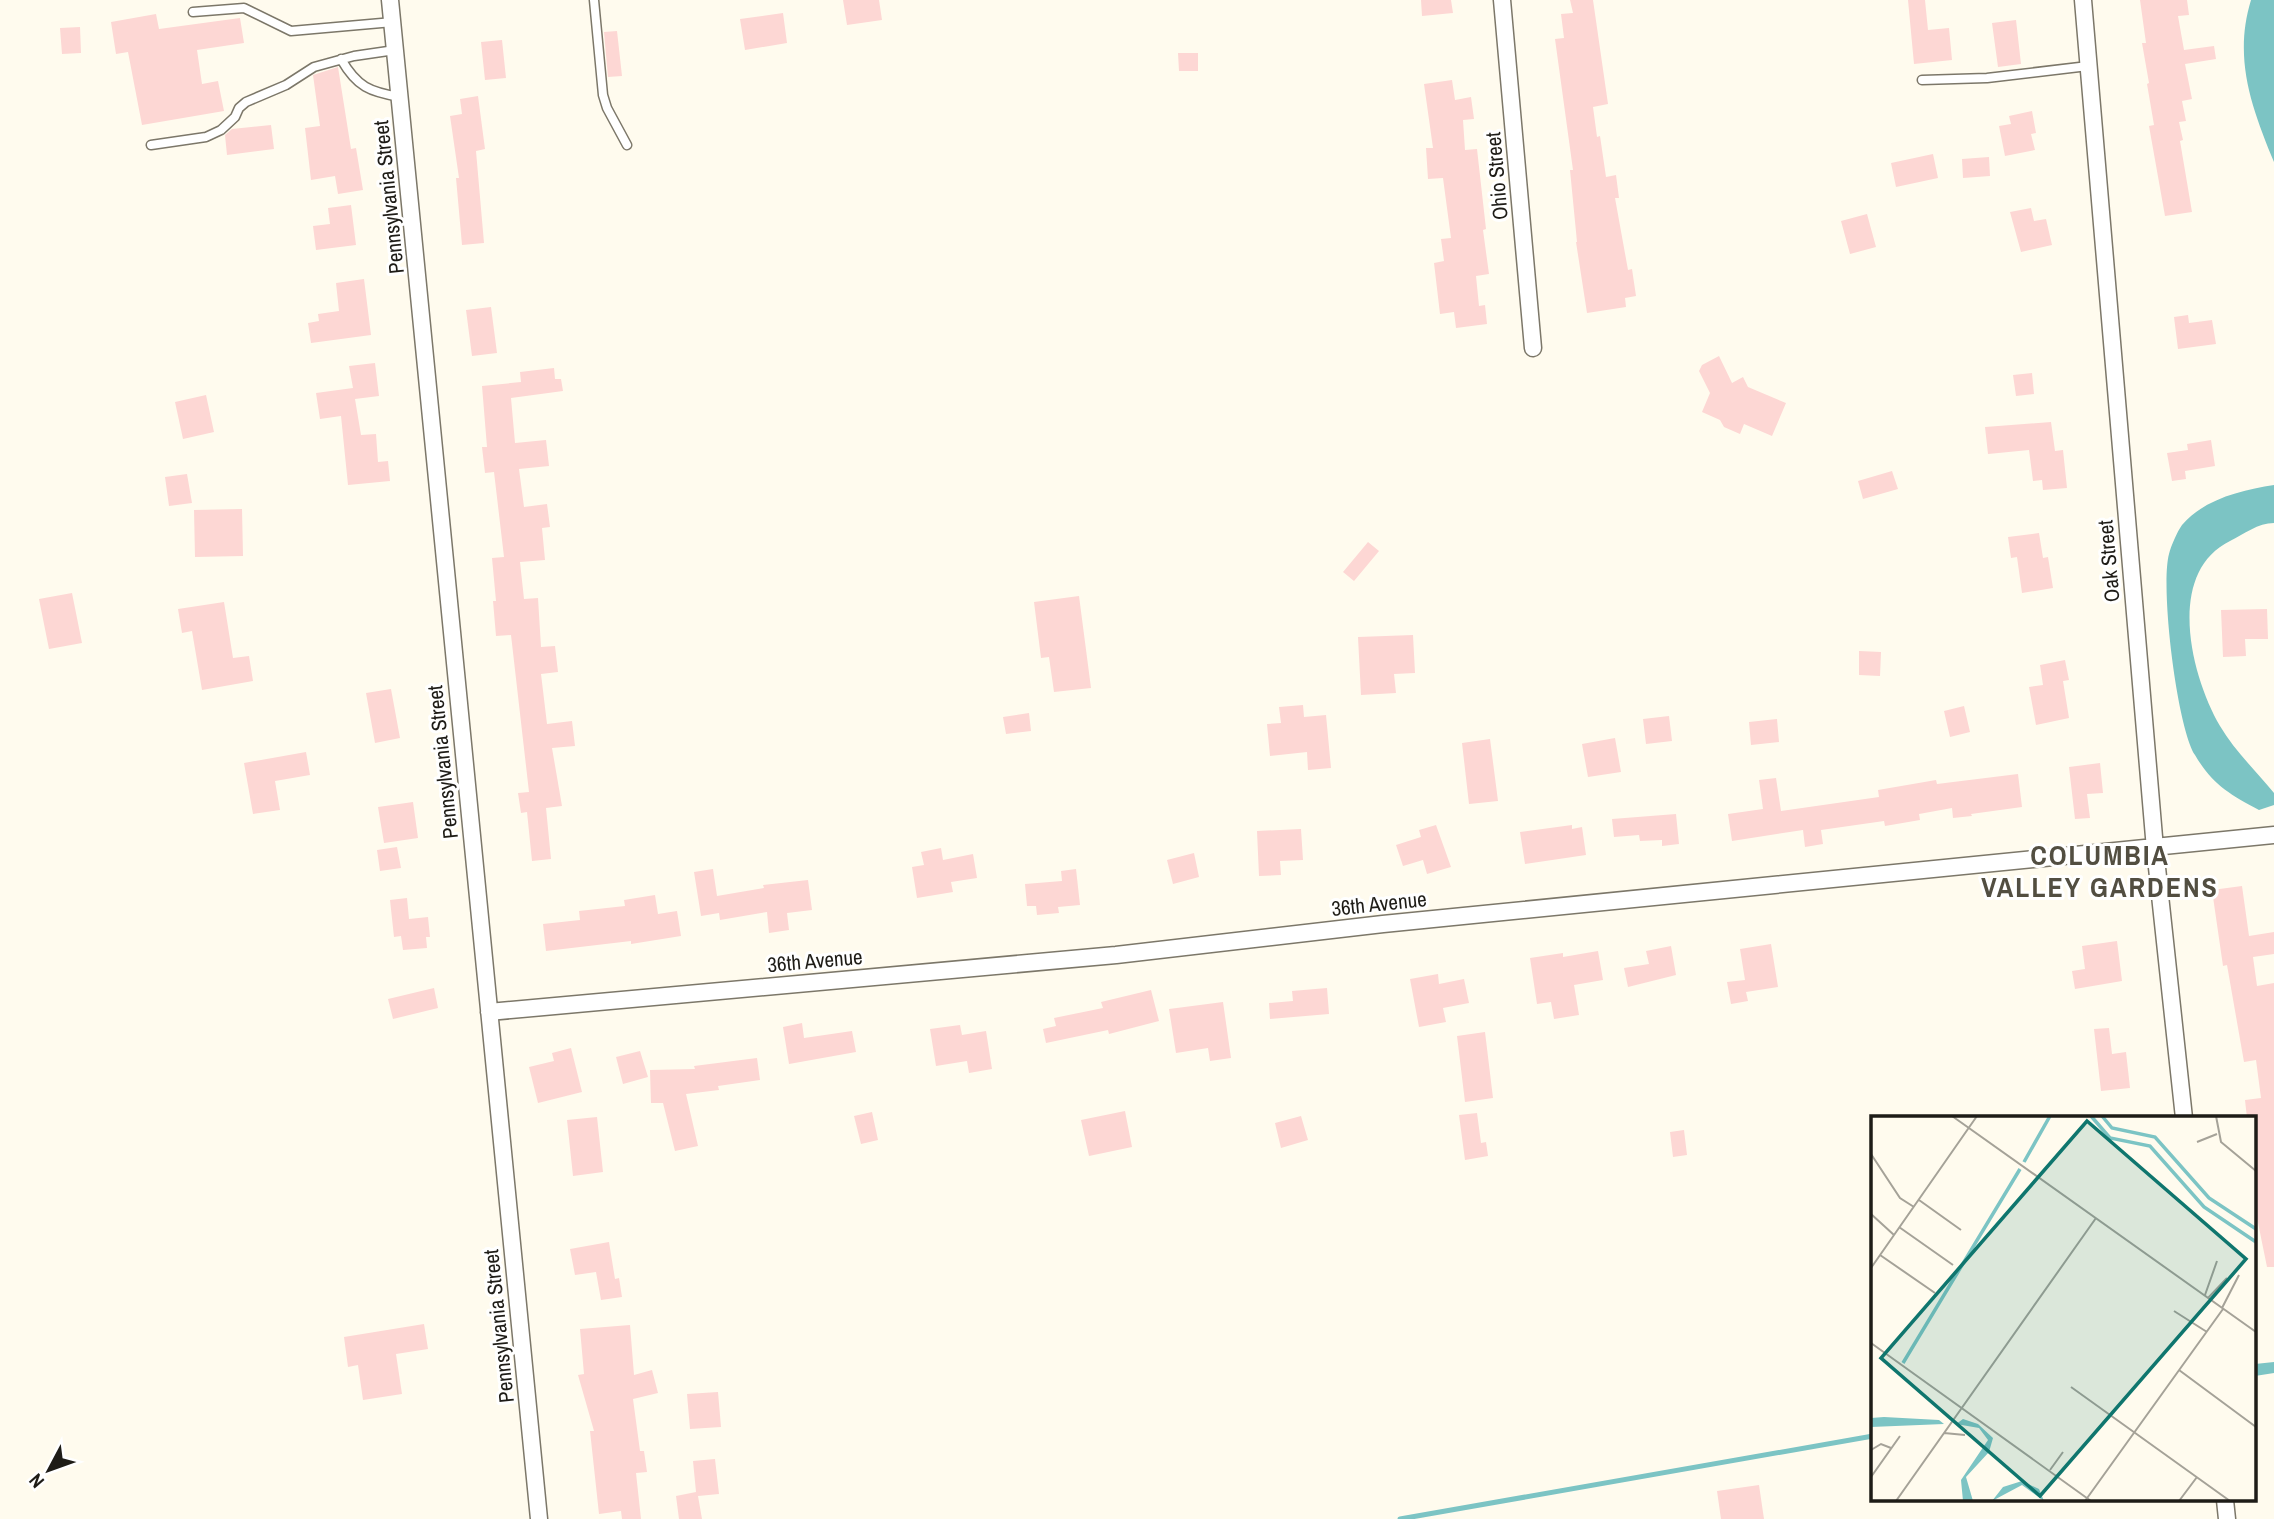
<svg xmlns="http://www.w3.org/2000/svg" width="2274" height="1519" viewBox="0 0 2274 1519" font-family="'Archivo Narrow',sans-serif">
  <rect width="100%" height="100%" fill="#fffbee"/>
  <path fill="#7cc4c4" d="M2251,0h23v162c-22,-54 -41,-103 -23,-162z
    M2274,485v38c-16,0 -30,11 -44,18 -65,32 -39,135 -10,185 14,24 36,45 54,67v12l-15,5c-30,-16 -47,-26 -64,-55 -18,-28 -35,-168 -26,-201 2,-8 8,-22 13,-29 22,-26 60,-35 92,-40z
    M2274,1362v11l-19,3v-12z"/>
  <g fill="none" stroke-linecap="round" stroke-linejoin="round">
    <path stroke="#7cc4c4" stroke-width="5" d="M1400,1519l473,-83"/>
  </g>
  <path fill="#fdd7d4" d="M843,0h36l3,20 -35,5z
    M1421,0h30l2,13 -31,3z
    M1570,0h23l15,104 -15,3 4,30 3,-1 6,41 10,-2 3,23h-4l13,72 4,-1 4,27 -11,2 1,9 -39,6 -11,-71h1l-7,-72h3l-18,-131 9,-1 -3,-24 12,-1z
    M1908,0h17l3,30 21,-2 3,32 -38,4z
    M2140,0h47l2,15 -11,1 6,34 30,-4 2,13 -31,5 7,35 -10,2 4,20 -7,1 4,18 -3,1 12,71 -27,4 -16,-90 5,-1 -7,-41 2,-1 -7,-40h4z
    M783,13l4,30 -42,7 -5,-31z
    M156,14l3,15 81,-11 4,25 -47,7 5,34 16,-3 6,30 -82,14 -14,-73 -12,2 -5,-32z
    M2016,20l5,44 -23,3 -6,-44z
    M80,27l1,26 -19,1 -2,-26z
    M617,31l5,45 -14,1 -4,-45z
    M502,40l4,38 -21,2 -4,-38z
    M1178,53h20v18h-19z
    M338,67l13,82 5,-1 7,42 -25,4 -3,-18 -24,4 -6,-52 15,-2 -7,-51z
    M1452,80l3,20 16,-3 3,22 -11,1 2,30 12,-1 9,80 -3,1 6,44 -13,2 3,30 6,-1 2,19 -31,4 -2,-16 -14,2 -6,-51 10,-2 -3,-22 10,-1 -8,-60 -15,1 -2,-31h7l-9,-64z
    M478,96l7,53 -9,2 8,92 -22,2 -6,-67h3l-9,-62 12,-2 -2,-15z
    M2032,111l4,22 -5,1 4,16 -30,6 -6,-30 12,-2 -2,-8z
    M271,125l3,24 -47,6 -2,-20 7,-6z
    M1933,154l5,24 -42,9 -5,-24z
    M1989,157l1,19 -27,2 -1,-19z
    M351,205l5,40 -40,5 -3,-24 17,-2 -2,-16z
    M2031,208l3,13 12,-2 6,26 -31,7 -11,-40z
    M1867,214l9,33 -26,7 -9,-33z
    M364,279l7,56 -60,8 -3,-20 11,-2 -1,-7 21,-3 -3,-28z
    M491,307l6,46 -25,3 -6,-46z
    M2188,315l1,8 23,-3 4,24 -38,5 -4,-32z
    M1719,356l13,27 11,-6 5,10 38,16 -14,33 -28,-12 -4,10 -16,-7 -4,-7 -18,-8 8,-19 -11,-22 3,-6z
    M375,363l4,33 -24,3 6,36 15,-1 2,28 10,-1 2,20 -42,4 -7,-69 -21,3 -4,-26 37,-5 -4,-22z
    M554,368l1,11h6l2,12 -52,7 4,45 31,-3 3,26 -30,3 5,38 23,-3 3,23 -8,1 3,32 -25,2 4,37 14,-1 3,49 14,-1 3,26 -17,2 6,50 25,-3 3,25 -23,2 10,58 -16,2 5,51 -19,2 -5,-49 -6,1 -3,-20 11,-1 -18,-157 -15,1 -3,-35h3l-4,-43 12,-1 -10,-85 -9,1 -3,-26h5l-5,-61 39,-4 -1,-10z
    M2032,373l2,21 -18,2 -3,-21z
    M206,395l8,37 -31,7 -8,-37z
    M2051,422l4,29 8,-1 4,38 -24,2 -1,-10 -9,1 -4,-31 -41,4 -3,-27z
    M2211,440l4,26 -30,5 1,8 -14,2 -5,-28 21,-3 -1,-6z
    M1892,471l6,18 -35,10 -5,-18z
    M187,474l5,29 -23,3 -4,-29z
    M242,509l1,47 -48,1 -1,-47z
    M2039,533l4,25 5,-1 5,31 -31,5 -5,-36 -6,1 -3,-21z
    M1368,542l11,9 -25,30 -11,-9z
    M72,593l10,50 -33,6 -10,-50z
    M1079,596l12,92 -37,4 -5,-35 -8,1 -7,-56z
    M224,602l9,56 16,-2 4,25 -51,9 -10,-59 -10,2 -4,-24z
    M2267,609l1,30h-23l1,17 -23,1 -2,-47z
    M1413,635l2,38 -21,1 2,19 -35,2 -3,-58z
    M1859,651l22,1 -1,24 -21,-1z
    M2065,660l4,20 -6,1 6,37 -33,7 -7,-38 14,-2 -3,-20z
    M391,689l9,49 -25,5 -9,-50z
    M1303,705l1,12 22,-2 5,53 -23,2 -1,-18 -37,4 -3,-32 14,-1 -2,-16z
    M1964,706l6,26 -20,5 -6,-26z
    M1029,713l2,18 -25,3 -3,-17z
    M1669,716l3,25 -26,3 -3,-25z
    M1777,719l2,23 -28,3 -2,-23z
    M1615,738l6,34 -33,5 -6,-33z
    M1490,739l8,62 -29,3 -7,-61z
    M306,752l4,23 -35,6 5,29 -27,4 -9,-51z
    M2100,763l3,30 -16,1 3,24 -15,1 -6,-52z
    M2018,774l4,33 -51,7 1,2 -19,2 -1,-10 -33,6 1,6 -35,6 -1,-5 -63,9 2,14 -18,3 -2,-17 -71,11 -4,-27 35,-5 -4,-29 17,-2 5,33 98,-14 -1,-7 58,-10 1,4z
    M413,802l5,36 -34,5 -6,-36z
    M1676,814l3,30 -17,2v-6l-22,1 -1,-6 -25,2 -2,-18z
    M1436,825l15,42 -24,7 -4,-14 -20,6 -7,-21 25,-8 -2,-7z
    M1572,825v4l10,-2 4,28 -61,9 -5,-32z
    M1301,829l2,31 -23,1 1,14 -22,1 -2,-45z
    M397,847l4,21 -21,3 -3,-21z
    M941,848l2,12 30,-6 4,24 -26,4 2,10 -36,6 -5,-31 12,-2 -3,-13z
    M1194,853l5,24 -26,7 -6,-24z
    M713,869l4,27 47,-8 -1,-3 45,-5 4,30 -25,3 2,17 -20,3 -2,-21 -47,8 -1,-7 -18,3 -7,-44z
    M1076,869l4,36 -22,2 1,6 -22,2 -1,-9h-9l-2,-22 37,-3 -1,-10z
    M2242,886l7,50 25,-4v22l-21,3 4,29 17,-3v284h-7l-12,-59v-16l2,-1 -2,-17v-56h-8l-2,-18 16,-2 -5,-38 -12,2 -17,-97 -4,1 -11,-76z
    M655,895l3,19 19,-3 4,25 -50,8v-3l-85,10 -3,-27 37,-4 -1,-9 46,-5 -1,-6z
    M407,898l2,21 19,-2 2,20h-4l1,11 -24,2 -2,-14 -7,1 -4,-37z
    M2117,941l5,40 -47,8 -3,-18 13,-2 -3,-23z
    M1771,944l7,43 -32,5 2,9 -17,3 -4,-22 18,-2 -5,-31z
    M1671,946l5,29 -48,12 -4,-19 25,-4 -3,-13z
    M1598,951l5,29 -29,5 5,30 -25,4 -3,-17 -14,2 -7,-46 33,-5v4z
    M1438,974l1,10 25,-5 5,24 -26,5 3,14 -27,5 -9,-48z
    M434,988l4,20 -45,11 -5,-20z
    M1327,988l2,26 -59,5 -1,-16 24,-2 -1,-10z
    M1151,990l8,31 -50,13 -1,-4 -62,13 -3,-14 13,-3 -2,-8 49,-10 -2,-6z
    M1223,1002l8,56 -21,3 -2,-13 -32,5 -7,-44z
    M802,1023l2,15 48,-7 4,21 -67,12 -6,-37z
    M960,1025l2,10 24,-4 6,38 -23,4 -2,-12 -31,5 -6,-37z
    M2109,1028l3,26 14,-2 4,36 -29,3 -7,-62z
    M1485,1032l8,66 -28,4 -8,-66z
    M571,1048l11,44 -44,11 -9,-36 25,-6 -2,-8z
    M640,1051l8,26 -25,7 -7,-27z
    M757,1058l3,22 -42,6 1,4 -33,4 12,52 -23,5 -12,-48h-12l-1,-33 45,-1 -1,-3z
    M1125,1111l7,36 -43,9 -8,-36z
    M872,1112l6,28 -17,4 -7,-28z
    M1477,1113l4,30 5,-1 2,14 -23,4 -6,-45z
    M1301,1116l7,24 -27,8 -6,-25z
    M597,1117l6,55 -30,4 -6,-56z
    M1684,1130l3,25 -14,2 -3,-25z
    M609,1242l6,37 4,-1 3,19 -21,3 -5,-28 -21,3 -5,-26z
    M424,1324l4,25 -32,5 6,40 -39,6 -5,-35 -10,2 -4,-30z
    M630,1325l4,50 18,-5 6,23 -25,6 7,52h4l3,21 -11,1 5,46h-19l-1,-8 -22,3 -9,-83h4l-16,-56 6,-1 -4,-45z
    M718,1392l3,35 -31,2 -3,-35z
    M715,1459l4,35 -21,2 4,23h-23l-3,-23 20,-4 -3,-31z
    M1759,1485l5,34h-43l-4,-28z"/>
  <g fill="none" stroke-linecap="round" stroke-linejoin="round">
    <g stroke="#7c7769" stroke-width="11">
      <path id="lane" d="M594,0l9,95 4,13 20,37
        M193,12l51,-4 47,23 102,-9
        M341,59c16,28 29,33 59,38
        M1922,80l65,-2 101,-12
        M151,145l55,-8 15,-7 14,-13 4,-9 7,-6 40,-17 28,-18 40,-11 41,-6"/>
    </g>
    <g stroke="#7c7769" stroke-width="19">
      <path id="street" d="M390,0l149,1519
        M1502,0l31,348
        M2083,0l72,849 29,269
        M489,1012l627,-57 267,-31 891,-89
        M2225,1500l2,19"/>
    </g>
    <use href="#lane" stroke="#fff" stroke-width="8"/>
    <use href="#street" stroke="#fff" stroke-width="16"/>
  </g>
  <g text-anchor="middle" stroke-width="6" stroke-linejoin="round" paint-order="stroke">
    <g font-size="21" fill="#1e1c17" stroke="#fff">
      <text transform="translate(1497 176) rotate(-95)" y="7">Ohio Street</text>
      <text transform="translate(389 197) rotate(-96)" y="7">Pennsylvania Street</text>
      <text transform="translate(2109 561) rotate(-95)" y="7">Oak Street</text>
      <text transform="translate(443 762) rotate(-96)" y="7">Pennsylvania Street</text>
      <text transform="translate(1379 904) rotate(-6)" y="7">36th Avenue</text>
      <text transform="translate(815 961) rotate(-5)" y="7">36th Avenue</text>
      <text transform="translate(499 1326) rotate(-96)" y="7">Pennsylvania Street</text>
    </g>
    <g font-size="28" font-weight="bold" letter-spacing="2" fill="#524e41" stroke="#fff">
      <text x="2100" y="865">COLUMBIA<tspan x="2100" dy="32">VALLEY GARDENS</tspan></text>
    </g>
  </g>
  <g transform="translate(1871 1116)">
    <rect width="385" height="385" fill="#fffbee"/>
    <path d="M13,301l55,3 5,4 -73,3v-9zM92,303l15,5 15,14 -4,14 -23,25 7,24h-10l-2,-21 27,-40 -9,-12 -23,-4zM151,365l17,8 5,12 -22,-16 -30,16 11,-14z" fill="#7cc4c4"/>
    <path fill="none" stroke="#7cc4c4" stroke-width="3.5" d="M220,0l19,22 40,8 54,61 52,35M231,0l10,12 43,9 54,61 47,31M153,46l26,-46M32,247l117,-194"/>
    <path fill="none" stroke="#a5a298" stroke-width="2" d="M81,0l304,216M345,0l5,26 35,29M326,26l20,-8M0,38l29,44 14,9M48,84l42,30M0,98l23,21M28,111l54,38M9,139l55,38M0,152l106,-152M334,179l12,-34M337,182l19,-20M351,192l17,-33M303,195l33,21M0,227l220,158M308,254l77,57M200,271l159,114M73,317l21,2M0,334l10,-6 10,4M179,354l13,-18M0,361l29,-41M25,385l200,-283M214,385l138,-192M308,385l18,-24"/>
    <path fill="#0f766e" fill-opacity="0.15" stroke="#0f766e" stroke-width="3.5" d="M216,5l159,138 -206,237 -159,-138z"/>
    <rect width="385" height="385" fill="none" stroke="#1e1c17" stroke-width="3.5"/>
  </g>
  <g transform="translate(49 1470) rotate(229)" stroke="#ffffff" stroke-width="5" paint-order="stroke">
  <path d="M0-5L12 26L0 18L-12 26Z" fill="#1e1c17"/>
  <text y="-10" font-size="19" font-weight="bold" text-anchor="middle" fill="#1e1c17">N</text>
  </g>
</svg>
